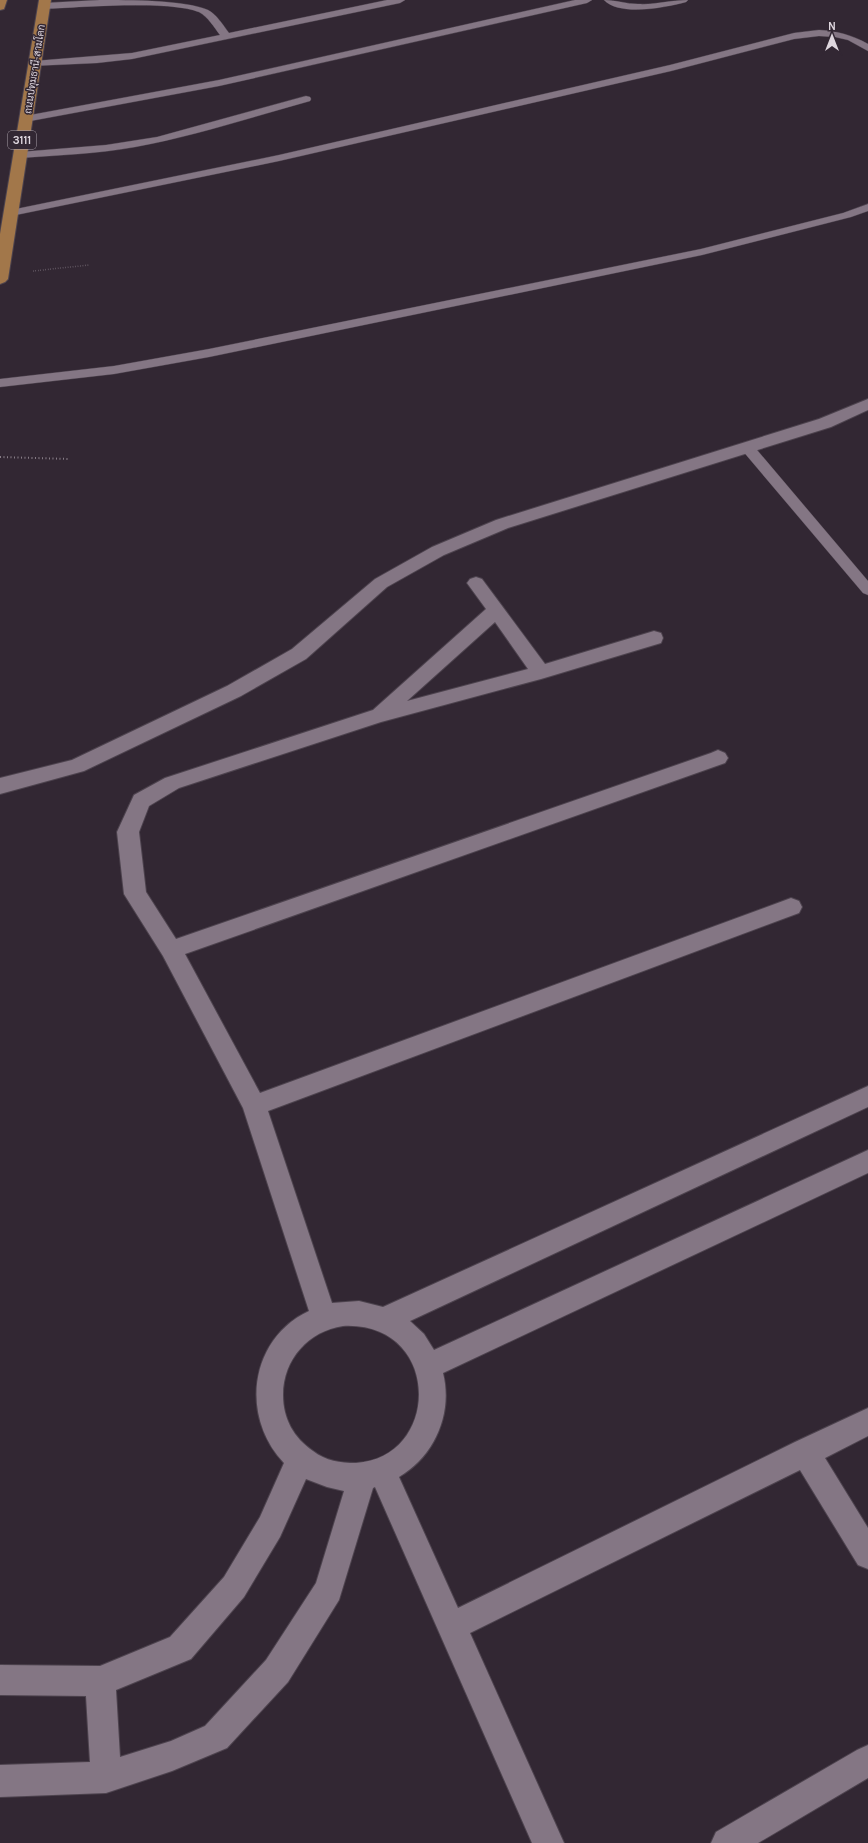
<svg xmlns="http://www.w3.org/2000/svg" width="868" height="1843" viewBox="0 0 868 1843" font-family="Karla,Sarabun,sans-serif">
  <rect width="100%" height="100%" fill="#322733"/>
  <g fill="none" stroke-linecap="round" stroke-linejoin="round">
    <g stroke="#4d434e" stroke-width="1">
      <path id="lane" d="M100,0c28,0 85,0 108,10 9,5 15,15 21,23l158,-33h18l-5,3 -268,56 -35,4 -66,3 -2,-2 2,-2 3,-1 98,-8 88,-18c-6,-8 -12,-18 -21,-23 -29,-12 -119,-5 -155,-3l-5,-3 5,-3z
        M575,0h17l-5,3 -368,83 -194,36 -5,-3 5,-3 194,-36z
        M604,0c12,0 22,4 34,4 17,1 33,-4 50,-4l-2,2c-19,5 -66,15 -82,-2z
        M819,30c18,1 33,5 49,14v7l-20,-11 -13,-3 -16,-1 -25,3 -123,32 -392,90 -268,55 -6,-3 6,-3 268,-55 391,-90 124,-32z
        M306,96l4,1 1,2 -1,2c-58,16 -115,35 -175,46 -38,7 -76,8 -115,11l-5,-3 5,-3 86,-7 51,-8z
        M868,204v7l-17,6 -149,38 -493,102 -95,17 -114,13v-8l114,-13 95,-17 492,-100 142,-36z
        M747,443l5,1 116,137v14l-5,-2 -121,-143 -2,-3 2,-3z"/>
    </g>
    <g stroke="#4d434e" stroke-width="2">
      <path id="street" d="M868,399v11l-37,17 -323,101 -64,27 -57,32 -81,72 -65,37 -157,75 -84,23v-16l72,-18 155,-74 65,-37 83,-70 57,-32 64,-27 323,-101z
        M476,577l6,2 63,85 109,-33 7,2 2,5 -2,5 -120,36 -160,43 -202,66 -30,18 -10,26 7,60 30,47 535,-186 7,-3 7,3 3,5 -3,5 -540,191 75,139 523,-192 8,-3 8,3 3,6 -3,6 -531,198 64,192 27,-2 24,6 485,-221v21l-458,214 14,13 10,16 434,-200v23l-425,200c10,40 -8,83 -44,104l59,131 337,-166 73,-34v28l-43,22 43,70v41l-10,-4 -58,-95 -330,163 94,210h-32l-157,-356 -2,1 -34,112 -51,82 -61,66 -55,23 -66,22 -106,4v-32l90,-3 -4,-66 -86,-1v-30l100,1 70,-29 54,-60 36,-60 24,-54c-44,-46 -35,-124 25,-152l-66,-203 -80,-152 -39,-62 -7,-62 17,-37 31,-17 208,-68 113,-101 -19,-26 3,-4zM495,622l33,47 -121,32zM343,1326c99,-5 99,132 13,137 -16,0 -30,-2 -43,-12 -19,-13 -30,-32 -30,-56 0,-36 26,-64 60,-69zM306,1479l21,8 17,4 -28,92 -50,77 -61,66 -34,15 -51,16 -4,-67 75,-31 53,-62 36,-60z
        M868,1745v33l-110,65h-47l5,-11 141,-82z"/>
    </g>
    <g stroke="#4d434e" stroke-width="2">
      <path id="primary" d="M0,0h7l-3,9 -4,1z
        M39,0h12l-43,279 -3,3 -5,2v-50z"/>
    </g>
    <path stroke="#887e88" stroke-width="1.5" stroke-dasharray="0.5 2" stroke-linecap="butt" d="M33,271l56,-6"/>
    <path stroke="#887e88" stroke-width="2" stroke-dasharray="1 2.5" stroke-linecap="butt" d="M0,457l69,2"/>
    <use href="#lane" fill="#847684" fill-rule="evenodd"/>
    <use href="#street" fill="#847684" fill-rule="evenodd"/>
    <use href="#primary" fill="#a2774a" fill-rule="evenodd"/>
  </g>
  <g text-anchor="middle" stroke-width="3" stroke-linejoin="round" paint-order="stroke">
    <g font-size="10" fill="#ded6de" stroke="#322733">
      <text transform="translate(34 69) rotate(-81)" y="4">ถนนปทุมธานี-สามโคก</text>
    </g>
    <rect fill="#322733" stroke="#aaa2ab" stroke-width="1" x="8" y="131" width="28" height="18" rx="3"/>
    <g font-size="11" font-weight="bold" fill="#ded6de">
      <text x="22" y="144">3111</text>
    </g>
  </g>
  <g transform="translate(832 36)" stroke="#322733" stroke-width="3" paint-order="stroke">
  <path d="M0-3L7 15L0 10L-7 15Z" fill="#ded6de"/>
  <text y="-6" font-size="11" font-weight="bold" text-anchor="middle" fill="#ded6de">N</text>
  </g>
</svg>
